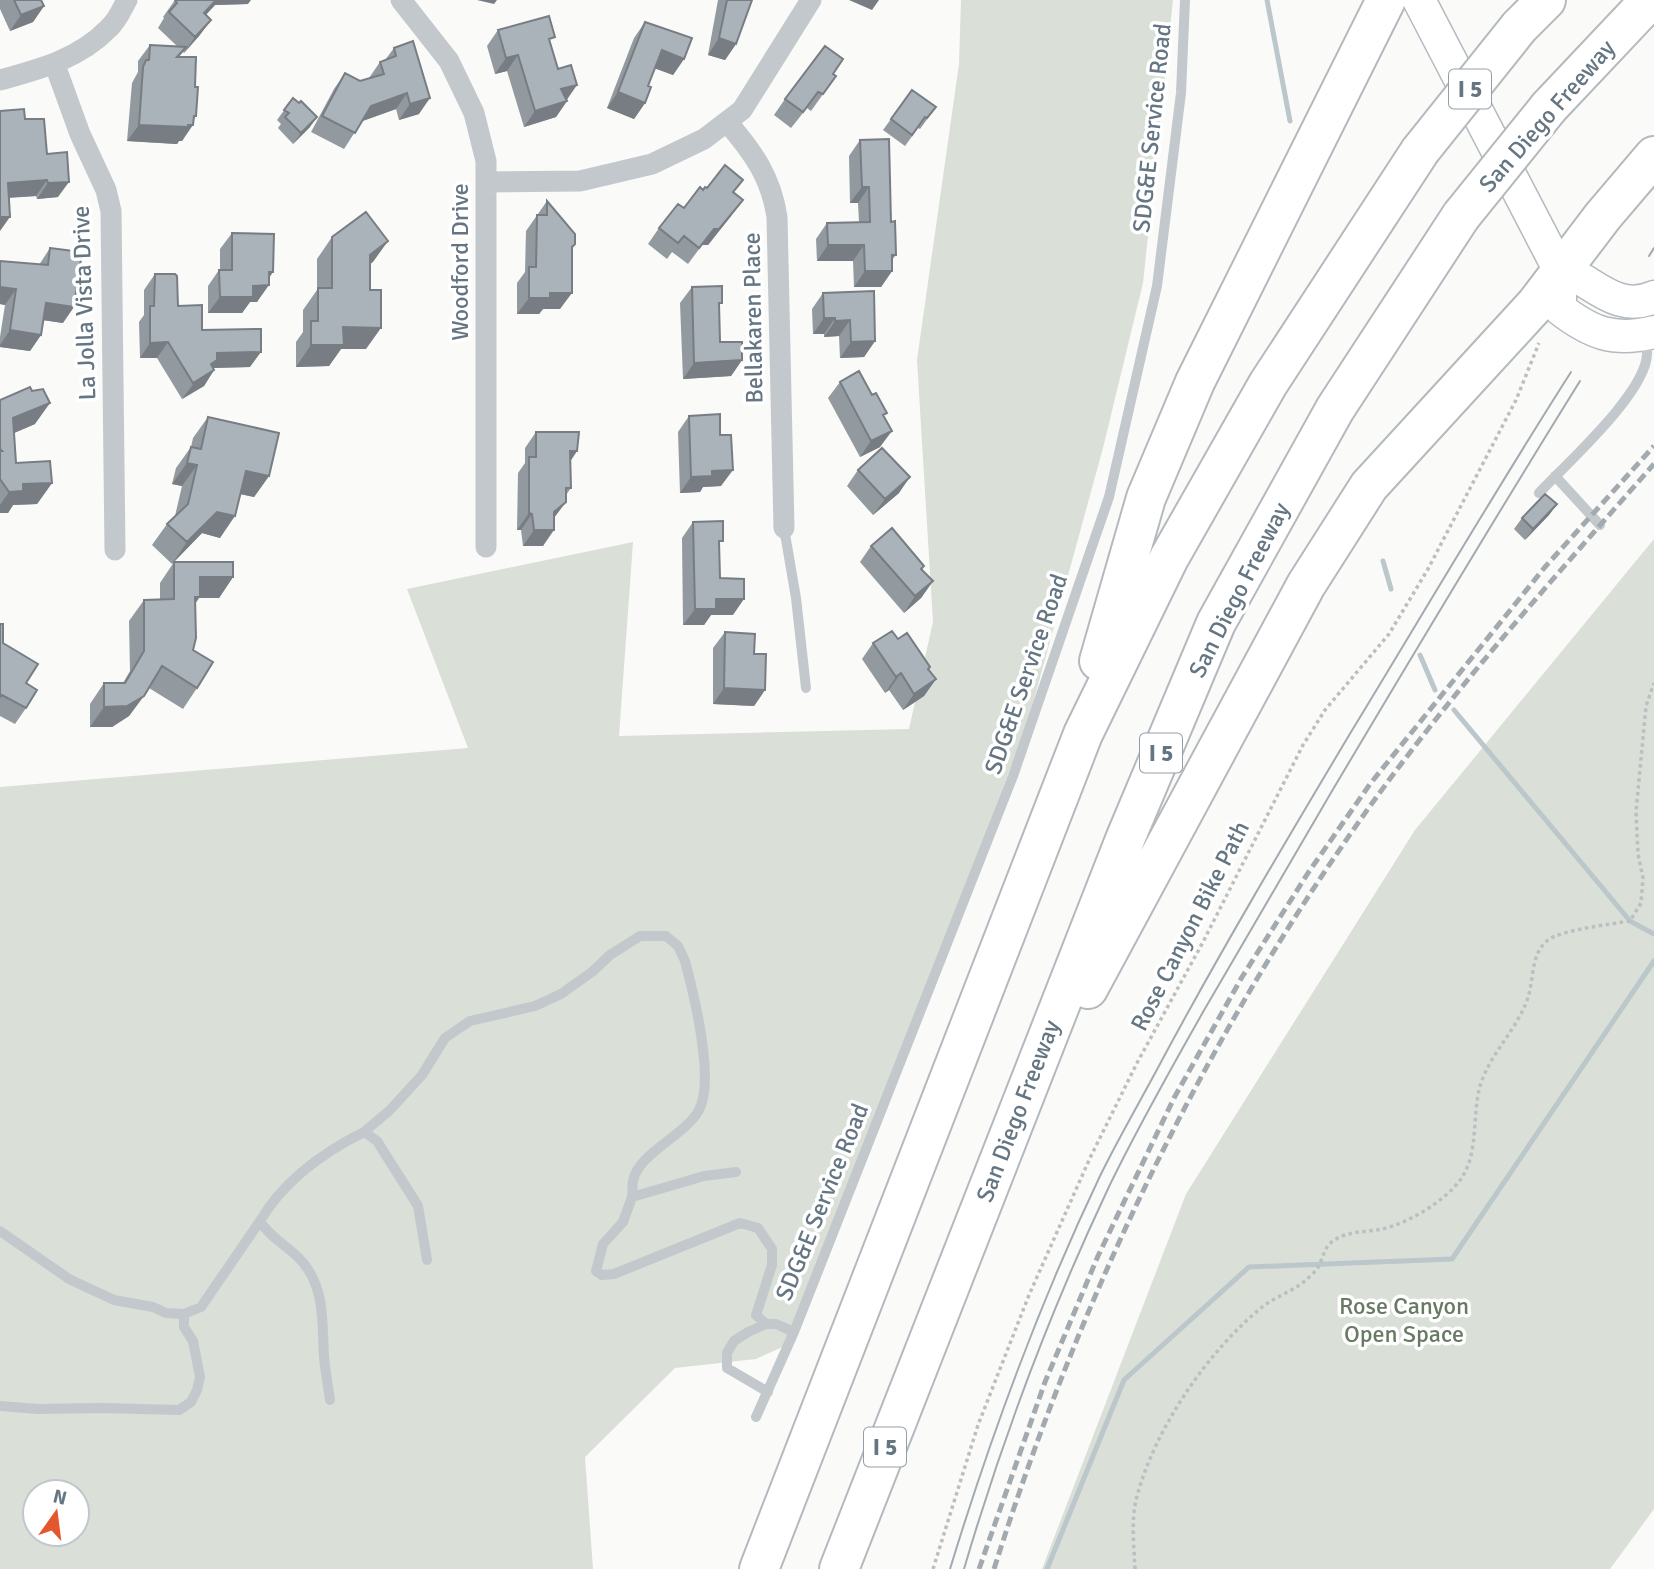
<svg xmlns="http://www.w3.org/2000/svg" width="1654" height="1569" viewBox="0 0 1654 1569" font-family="Signika,sans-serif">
  <rect width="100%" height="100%" fill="#fafaf8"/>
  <path fill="#dadfd7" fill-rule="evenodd" d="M961,0h212l-30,283 -40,165 -76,277 -238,619 -33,15 -81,9 -90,89 8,112h-593v-782l468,-39 -61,-159 226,-47 -14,194 290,-7 24,-107 -16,-262 42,-296zM35,1492h42v42h-42z
    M1654,539v970l-44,60h-568l144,-375 229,-364z"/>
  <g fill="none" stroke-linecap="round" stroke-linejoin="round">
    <path stroke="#bbc7cb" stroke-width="5" d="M1267,0l23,121
      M1383,561l8,28
      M1420,655l15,35
      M1454,710l176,211 24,13
      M1047,1569l77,-189 125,-113 203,-8 202,-298"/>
    <g stroke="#b3babf" stroke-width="35">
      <path id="secondary" d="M1419,0l141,271v38c31,24 54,33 94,23
        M1560,271c9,4 19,6 26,11 22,14 41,27 68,15"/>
    </g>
    <g stroke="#b4b9bd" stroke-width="42">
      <path id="highway" d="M1519,27l27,-27
        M1549,107l101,-107
        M1099,661l47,-163 49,-116 191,-382
        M1088,989l218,-404 63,-99 167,-182 67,-88 51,-60
        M759,1569l324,-835 86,-176 99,-174 152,-233
        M839,1569l287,-732 90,-214 119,-214 126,-193"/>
    </g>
    <path stroke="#bbbfc2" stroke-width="3.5" stroke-dasharray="3.5 3.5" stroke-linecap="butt" d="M933,1569l45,-144 51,-130 61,-137 47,-95 66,-121 100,-197 22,-35 64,-76 39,-65 88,-169 23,-57
      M1135,1569c-1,-22 -4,-47 1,-69 17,-68 70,-147 125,-192 13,-11 31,-16 45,-28 3,-3 8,-7 11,-11 7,-11 6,-23 19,-30 14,-8 31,-7 46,-10 27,-6 63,-28 79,-50 18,-26 11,-64 19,-93 10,-32 34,-53 46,-83 9,-21 3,-48 22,-63 13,-10 64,-16 82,-19l11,-18 2,-25 -5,-24 -2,-42 10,-106 8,-23"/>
    <path stroke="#c3c8cc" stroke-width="10" d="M1555,476l45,49
      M1539,493c27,-29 107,-100 108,-139 0,-5 -2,-11 -3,-16
      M784,528l12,70 10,90
      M736,1172l-32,4 -72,21 -9,25 -20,22 -7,27 6,4 12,-1 126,-51 18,5 14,21v16l-16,50 10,9
      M0,1231l69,48 45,21 39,7 13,6 18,1
      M427,1260l-9,-54 -41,-65 -13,-9 26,-22 32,-35 23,-37 13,-9 12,-8 65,-15 26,-12 31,-22 18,-17 30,-19h26l12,10 7,15c9,34 30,119 14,149 -14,26 -61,43 -66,71 -1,5 0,11 -1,16
      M768,1392l-41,-24v-15l7,-12 14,-9 18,-8h10l18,8
      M330,1400c-2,-15 -5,-29 -6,-44 -2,-28 1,-59 -15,-85 -12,-21 -37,-30 -49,-50 24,-41 62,-68 104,-89
      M0,1406l38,3 64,-1 77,2 12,-8 6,-12 3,-13 -7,-36 -9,-14v-13l17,-7 59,-86
      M756,1417l38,-85 219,-556 96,-279 48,-211 24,-193 4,-93"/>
    <path stroke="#c3c8cc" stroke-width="21" d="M401,0l48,61 25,52 12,48v386
      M55,65l25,69 26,56 5,21 4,339
      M0,80c40,-11 79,-21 109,-52 8,-7 13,-19 18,-28
      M727,122c26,30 44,55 50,95l7,311
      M487,182l93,-1 72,-17 52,-25 38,-29 69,-110"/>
    <use href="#secondary" stroke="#fff" stroke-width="32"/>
    <use href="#highway" stroke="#fff" stroke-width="38"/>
    <path stroke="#a2aab0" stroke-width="2" d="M1649,256l5,-8
      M950,1569c41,-134 90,-267 150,-393 19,-39 41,-76 61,-114 60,-112 125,-221 190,-330 73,-120 144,-241 220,-360
      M964,1569c38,-129 86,-257 143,-378 29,-61 63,-120 96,-179 43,-74 86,-148 129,-221 82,-138 164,-275 248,-410"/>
    <path stroke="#a2aab0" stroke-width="5" stroke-dasharray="10 5" stroke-linecap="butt" d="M979,1569l66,-187 53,-126 76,-158 68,-121 66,-104 62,-89 175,-217 109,-121
      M994,1569c87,-276 214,-539 384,-774 85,-116 181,-223 276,-331"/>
    <g stroke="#b4b9bd" stroke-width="42" stroke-linecap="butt">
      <path id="highway-bridge" d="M1420,151l99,-124
        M1461,216l88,-109"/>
    </g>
    <use href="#highway-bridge" stroke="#fff" stroke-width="38"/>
  </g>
  <path fill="#929a9f" d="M0,0h41l3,6 -11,16 -23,9 -10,-22z
    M175,0l73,4 -33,1 -9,10 5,5 -12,16 -15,17 -1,-1 -4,5 15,63 -12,21h-3l-2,3 -50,-3 5,-58 6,-11v-11l12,-16 27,1 -19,-18 6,-10 -1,-1z
    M718,0h34l-16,44 -11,16 -17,-5z
    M645,22l39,37 -11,16 -18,-7 -7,18 -3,17 -11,16 -27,-11 27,-70z
    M498,30l52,14 17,57 -11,16 -32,10 -17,-56 -12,3 -8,-28z
    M394,48l25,66 -20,6 -3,-11 -34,12 -18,28 -33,-17 23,-43 11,-16 15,8 9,-3 11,-16 5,-2z
    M833,74l3,2 -25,35 -4,-3 -16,20 -17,-13 11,-16z
    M912,90l24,17 -16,22 -2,-1 -13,18 -22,-16z
    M293,98l17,29 -17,17 -15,-16 3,-4 -4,-4z
    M25,119l22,35 11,43 -21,2 -1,-3 -27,2z
    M860,140l31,82 5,33 -4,5v11l-11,16h-27l-1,-26h-36l-1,-22 11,-16 32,-1 -1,-19h-8l-1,-47z
    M707,188l27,5 -3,23 -23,29h-6l-14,19 -16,-12 -5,7 -19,-15 11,-16 44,-38z
    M547,201l28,43 -3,5 -12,60h-17l-4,5h-22v-31l8,-11 1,-41z
    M232,233l37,46 -12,23h-7l-8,11h-34v-27l11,-16h1v-21z
    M332,237l56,4 -18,23 -4,85h-25l-12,17 -33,1v-25l7,-10v-22l14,-20v-31z
    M50,248l13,75 -20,-3 -2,15 -11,16 -30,-4v-10l5,-32 -5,-1v-43l39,4z
    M155,274l23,32 24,24 48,37 -37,1 1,2 -10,16 -22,13 -25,-41h-17l-1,-36 5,-7v-25z
    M692,287l27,20 1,35 22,18 -11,16 -48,3 -3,-76z
    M823,293l52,48 -11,16 -24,1 -1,-22 -15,1v-3h-11l-1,-25z
    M840,382l32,13 12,22 -4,30 -20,10 -32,-59z
    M0,400l35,24 -21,9 2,30 36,20 -15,21 -24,1 -5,8h-8z
    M689,416l32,70 -18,1 -3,5 -20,1 -2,-61z
    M208,417l61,59 -15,21 -14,-3 -20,44 -18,-5 -30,31 -20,-19 15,-21 8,-8 7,-30 -10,-2 4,-16 15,-21 2,-9z
    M536,432l41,19 -7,10 1,27 -5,7 -12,23 -11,28h-20l-2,-16h-4l1,-57 7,-10v-15z
    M858,470l41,23 -26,22 -26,-29z
    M1557,504l-8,11 -24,25 -11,-11 8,-11z
    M693,522l26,24 1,32 13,37h-22l-7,10h-21l-1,-87z
    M871,546l53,20 -2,3 11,12 -12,17 -17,15 -44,-51z
    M174,562l59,15 -14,21h-20l-4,6 -2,46 4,38 -14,21 -34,-21 -20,28 -17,11h-22v-23l14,-21h19l7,-12 -1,-50 15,-21h16v-17z
    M0,624l3,19 23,40v25l-11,16 -15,-8z
    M725,632l29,22 11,36 -11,16 -41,-2v-56z
    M898,639l38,40 -12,17 -21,14 -14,-20 -4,3 -23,-34 11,-16z"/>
  <path fill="#777d82" d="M216,0h35l-3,4 -33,1 -23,24 12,-16z
    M477,0h20l-3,4z
    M849,0h30l-7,10z
    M44,6l-11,16 -23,9 11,-16z
    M211,20l-12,16 -15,17 11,-16z
    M719,38l17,6 -11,16 -17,-5z
    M662,50l22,9 -11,16 -22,-8z
    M518,55l-11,16 -12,3 11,-16z
    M577,85l-11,16 -5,-12z
    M618,92l27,11 -11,16 -27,-11z
    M407,93l-11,16 -36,13 11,-16z
    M430,98l-11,16 -20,6 11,-16z
    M567,101l-11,16 -32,10 11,-16z
    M194,116h2l-6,9h3l-11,16h-3l-2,3 -50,-3 12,-16z
    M317,117l-7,10 -17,17 8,-11z
    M47,180l-11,16 -36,2 8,-15z
    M69,182l-11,15 -21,2 11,-16z
    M862,187h7l-11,16h-8z
    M743,200l-12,16 -23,29h-6l-14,19 26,-35z
    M0,217h10l-10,14z
    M388,241l-15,21 -18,14 15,-21z
    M828,245h36l-11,16h-36z
    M865,271h27l-11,16h-27z
    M269,272h4l-9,14 5,-1 -12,17h-7l-8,11h-34l12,-16 33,-11z
    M0,287l16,2 -11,16 -5,-1z
    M550,293h22l-12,16h-17l-4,5h-22l12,-16z
    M46,303l28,4 -11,16 -28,-4z
    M824,318h11l-11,16h-11z
    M850,320l-11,16 -15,1 11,-16z
    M343,327l38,1 -15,21h-25l-12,17 -33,1 15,-22z
    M10,330l31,5 -11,16 -30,-4v-2z
    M875,341l-11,16 -24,1 11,-16z
    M168,342l-11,16h-17l10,-15z
    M261,352l-11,15 -39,1 3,2 -10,16 -22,13 35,-46z
    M742,360l-11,16 -48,3 11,-16z
    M50,403l-15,21 -35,15 13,-21z
    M892,431l-12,16 -20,10 11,-16z
    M570,451h7l-11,17z
    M187,463l10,2 -15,21 -10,-2z
    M733,470l-12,16 -18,1 -3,5 -20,1 11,-16 21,-6z
    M246,471l23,5 -15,21 -23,-5z
    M910,477l-11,16 -26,22 12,-16z
    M52,483l-15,21 -24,1 -5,8h-8v-8l9,-13 14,-8z
    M566,502l-12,16v-6z
    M1557,504l-8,11 -24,25 8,-11z
    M217,512l18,4 -15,22 -18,-5 -30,31 15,-22z
    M529,513l3,1 -11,16h-4z
    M534,530h20l-11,16h-20z
    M200,577h33l-14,21h-20l-14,19z
    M933,581l-12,17 -17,15 11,-17z
    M716,599h28l-11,16h-22l-7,10h-21l12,-16z
    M901,673l-12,17 -4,3 11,-16z
    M936,679l-12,17 -21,14 11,-16z
    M724,688l41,2 -11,16 -41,-2z
    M144,696l-15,20 -17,11h-22l14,-20z"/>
  <path fill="#aab3b9" stroke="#777d82" stroke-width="2" d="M14,0h27l3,6 -23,9z
    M175,0h41l-12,13 7,7 -16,17 -26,-25 8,-9z
    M727,0h25l-16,44 -17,-6z
    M549,16l6,21 -6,2 9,30 13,-4 6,20 -16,4 6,12 -32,10 -17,-56 -12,3 -8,-28z
    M645,22l47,16 -8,21 -22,-9 -14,36 3,1 -6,16 -27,-11z
    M413,41l17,57 -20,6 -3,-11 -36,13 -16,27 -33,-17 23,-43 15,8 24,-7 -4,-12 16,-6 -2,-8z
    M150,45l36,2 -9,10h19l-1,30h3l-2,29h-2l-1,9h-5v2l-49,-2 4,-58 3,-7h3z
    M825,46l18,13 -10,15 3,2 -13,18 -5,-2 -15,20 -18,-13z
    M912,90l24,17 -9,11 -2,-1 -13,18 -21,-16z
    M293,98l6,5 2,-2 16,16 -16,16 -16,-16 4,-4 -5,-3z
    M24,109l1,10h19l3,35 20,-2 2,30 -21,1 -1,-3 -39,3 2,34h-10v-106z
    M889,139l2,83 4,-1 1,34h-4v16h-27l-1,-26h-36l-1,-22 43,-1 -1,-35h-7l-2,-47z
    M725,165l18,15 -10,12 10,8 -24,29h-5l-15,19 -15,-12 -6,7 -19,-15 19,-24 6,4 16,-21 3,3 2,-3 2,1z
    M547,201l28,33v10l-3,3v46h-22v5h-21v-31h7l1,-52h10z
    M366,212l22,29 -18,14v35h11v38l-38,-1 1,18h-33v-24h7v-33h14v-51z
    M232,233l42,1 -1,38h-4v13l-16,1v11h-33l-1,-27h13z
    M50,248l32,4 -8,55 -28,-4 -5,32 -31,-5 6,-41 -16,-2v-26l48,4z
    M155,274h20l2,2 1,30 24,-1v25l59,-1v23l-44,1v7l-6,4 3,6 -21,13 -25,-41 -18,1v-37h4z
    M722,286v17h-3l1,39h22v18l-48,3 -2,-76z
    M874,291l1,50 -24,1 -1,-22 -15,1v-3h-11l-1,-25z
    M859,371l13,24 4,-2 11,20 -4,2 9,16 -21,10 -31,-59z
    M30,387l2,4 11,-2 7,14 -37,15 3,45 34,-2 2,22 -29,1v7l-14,1 -9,-13v-28h2l-2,-2v-49z
    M720,414v21h11l2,35 -21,1v5l-21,1 -2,-61z
    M208,417l71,16 -10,43 -23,-5 -11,45 -18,-4 -30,30 -20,-18 21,-20 9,-39 -10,-2 4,-16 10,2z
    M536,432h43l-2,19h-7l1,37h-5v14l-12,10v18h-20l-2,-16 -3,-1v-56h7z
    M882,448l28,29 -25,22 -27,-29z
    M1545,494l12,10 -24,25 -11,-11z
    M723,521v20h-4l1,37 24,1v20h-28v10h-21l-2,-87z
    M892,528l32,38 -3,3 12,12 -18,15 -44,-50z
    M174,562h59v15h-33v20h-5l1,41 -3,12 20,12 -16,26 -35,-22 -18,30 -17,10 -23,1v-24h21l19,-32v-51l30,-1z
    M0,624h3v19l35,21 -12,19 11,7 -11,18 -24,-13 -2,2z
    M892,631l6,8 9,-6 23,34 -2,2 8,10 -22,15 -13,-21 -5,4 -23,-34z
    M725,632l30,2 -1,20h12l-1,36 -41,-2z"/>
  <g text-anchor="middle" stroke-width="7" stroke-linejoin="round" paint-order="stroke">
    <g fill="#fff" stroke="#939fa8" stroke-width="2">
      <rect x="1449" y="69.5" width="42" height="39" rx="5"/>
      <rect x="1140" y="733.5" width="42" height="39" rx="5"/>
      <rect x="864" y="1427.5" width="42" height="39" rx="5"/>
    </g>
    <g font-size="23" font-weight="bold" fill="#657683">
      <text x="1470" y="97">I 5</text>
      <text x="1161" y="761">I 5</text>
      <text x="885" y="1455">I 5</text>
    </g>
    <g font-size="24" fill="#657683" stroke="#fff">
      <text transform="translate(1547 116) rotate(-49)" y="8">San Diego Freeway</text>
      <text transform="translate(1152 128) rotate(-84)" y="8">SDG&amp;E Service Road</text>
      <text transform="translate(460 262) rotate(-90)" y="8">Woodford Drive</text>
      <text transform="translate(84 303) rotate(-92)" y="8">La Jolla Vista Drive</text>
      <text transform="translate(753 318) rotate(-91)" y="8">Bellakaren Place</text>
      <text transform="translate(1239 590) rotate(-63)" y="8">San Diego Freeway</text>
      <text transform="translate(1026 674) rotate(-71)" y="8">SDG&amp;E Service Road</text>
      <text transform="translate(1190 926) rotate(-63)" y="8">Rose Canyon Bike Path</text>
      <text transform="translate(1018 1111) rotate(-69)" y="8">San Diego Freeway</text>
      <text transform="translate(822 1202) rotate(-68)" y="8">SDG&amp;E Service Road</text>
    </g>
    <g font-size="24" fill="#687a64" stroke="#fff">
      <text x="1404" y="1314">Rose Canyon<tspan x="1404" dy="28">Open Space</tspan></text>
    </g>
  </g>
  <g transform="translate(56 1513) rotate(14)"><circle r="33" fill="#ffffff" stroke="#c1c8cd" stroke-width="2"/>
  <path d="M0-5L12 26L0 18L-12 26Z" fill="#e4572e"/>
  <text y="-10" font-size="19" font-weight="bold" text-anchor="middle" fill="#657683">N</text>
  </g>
</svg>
